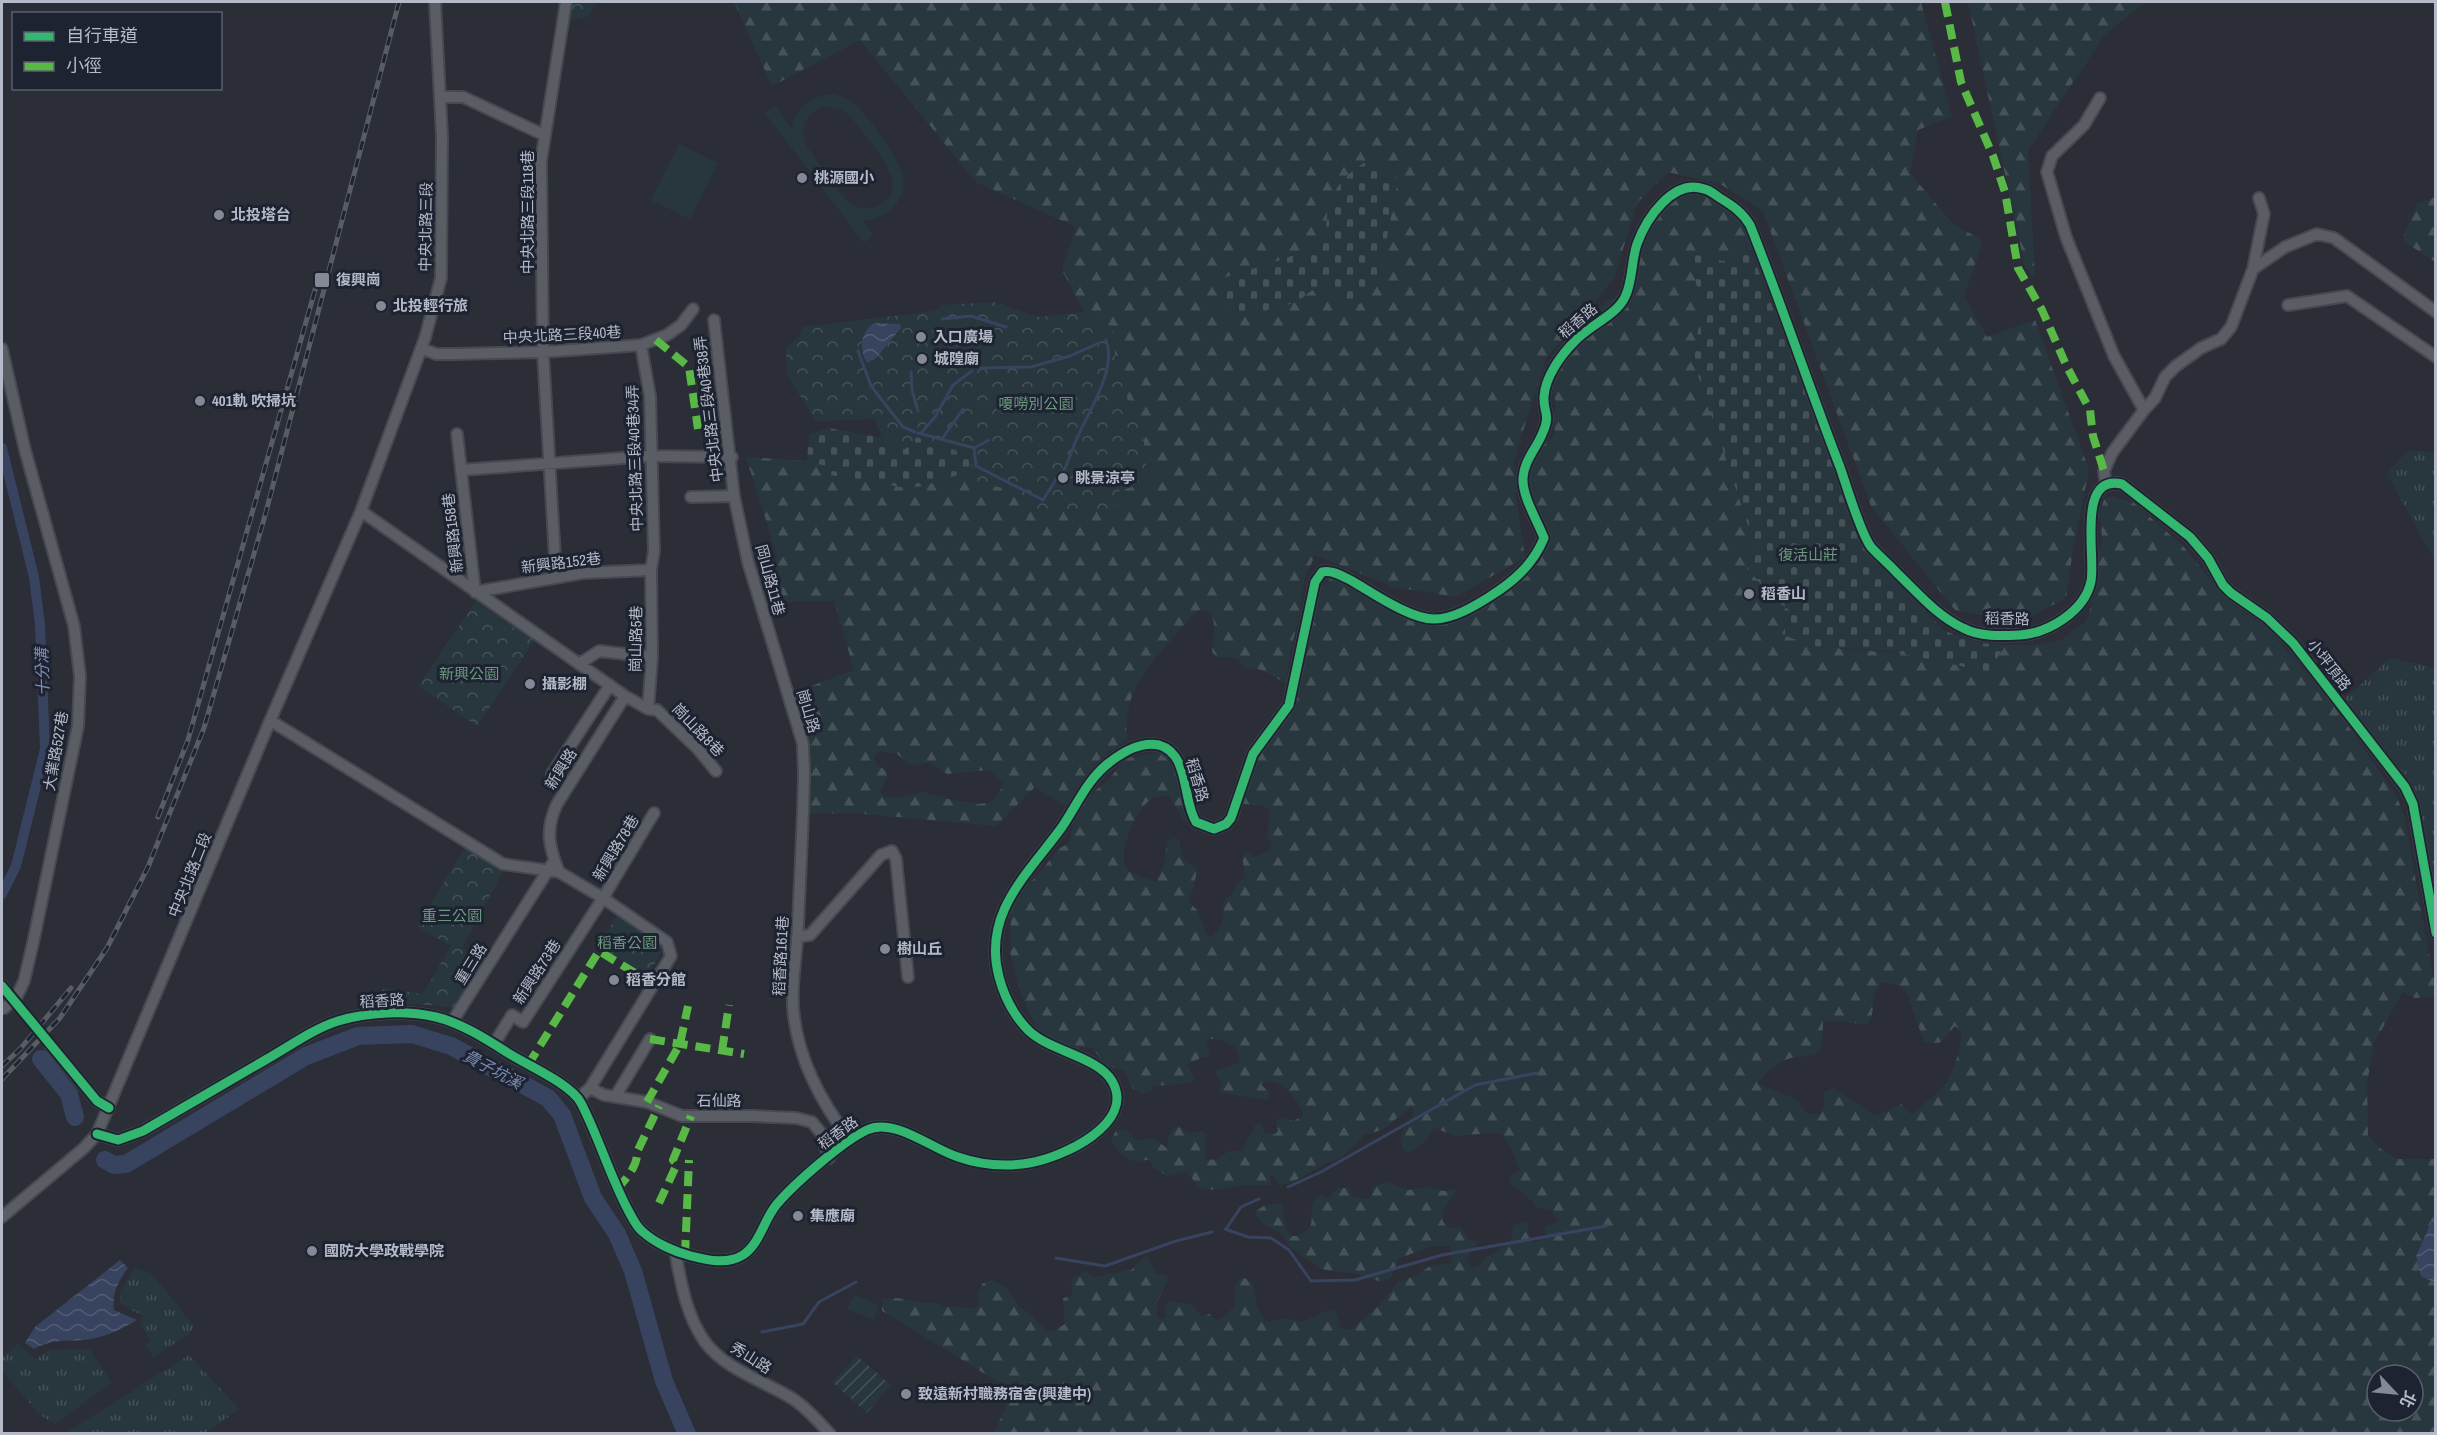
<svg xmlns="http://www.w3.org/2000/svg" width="2437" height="1435" viewBox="0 0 2437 1435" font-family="'Archivo Narrow','Noto Sans TC',sans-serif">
  <defs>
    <pattern id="grass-tufts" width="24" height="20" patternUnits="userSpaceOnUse" patternTransform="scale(1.5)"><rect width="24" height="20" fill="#28373d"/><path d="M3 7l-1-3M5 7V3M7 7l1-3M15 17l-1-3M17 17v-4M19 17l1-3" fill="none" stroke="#455258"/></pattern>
    <pattern id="forest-firs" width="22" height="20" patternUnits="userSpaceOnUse" patternTransform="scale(1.5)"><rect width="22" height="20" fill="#28373d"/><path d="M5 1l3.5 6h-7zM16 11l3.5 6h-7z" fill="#455258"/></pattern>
    <pattern id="cemetery-stones" width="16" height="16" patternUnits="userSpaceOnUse" patternTransform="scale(1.5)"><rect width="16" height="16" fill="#28373d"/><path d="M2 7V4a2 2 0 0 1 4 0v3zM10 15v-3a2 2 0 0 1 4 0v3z" fill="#455258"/></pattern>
    <pattern id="park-crowns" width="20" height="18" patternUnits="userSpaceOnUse" patternTransform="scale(1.5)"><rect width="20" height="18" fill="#28373d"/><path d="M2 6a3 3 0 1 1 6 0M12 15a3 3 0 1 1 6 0" fill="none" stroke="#455258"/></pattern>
    <pattern id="garden-furrows" width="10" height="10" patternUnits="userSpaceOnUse" patternTransform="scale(1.5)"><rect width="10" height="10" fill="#28373d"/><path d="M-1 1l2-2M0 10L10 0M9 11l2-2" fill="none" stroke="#455258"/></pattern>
    <pattern id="water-waves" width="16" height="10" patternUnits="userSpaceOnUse" patternTransform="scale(1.5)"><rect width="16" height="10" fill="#384360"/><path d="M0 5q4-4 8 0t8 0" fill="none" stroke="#535c75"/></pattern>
  </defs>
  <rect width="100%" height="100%" fill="#2b2e37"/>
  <path fill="url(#grass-tufts)" d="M2408,450l27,3v108l-48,-87z
    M2391,658l44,10v226l-21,-108 -69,-88z
    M135,1268l17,6 42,52 -5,8 -35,23 -9,-12 6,-5 -11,-15 3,-9 -23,-12v-12z
    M18,1344l18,15 14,-9 39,-1 23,33 -57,42 -15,-9 -38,-44v-13z
    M189,1355l50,54 -33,24h-140z"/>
  <path fill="url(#forest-firs)" fill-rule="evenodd" d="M734,2h1187l31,114 -34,14 -8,43 42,50 31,18 -19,55 23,41 48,-17 54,150 -16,80 -7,48 -47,25 -64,-13 -84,-104 -108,-295 -43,-27 -52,-12 -31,31 -23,76 -68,79 -32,102 2,37 9,60 -69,40 -62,-10 -79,-32 -11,26 -4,34 -10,37 -4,32c-12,-7 -26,-19 -40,-15l-9,-11 -20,-1 -5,-5c1,-15 9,-42 -13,-42l-8,7c-32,39 -71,69 -64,123 -30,16 -45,38 -61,66l-31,-19 -39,39 -142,-13 -46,1 -10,-123 56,-21 -20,-69 -60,1 3,-47 -31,-98 61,4 23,6v8l77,13 16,-2 50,-16 9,16h13l21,5c9,13 21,21 36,28l5,-9c12,0 55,5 60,-5 2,-3 1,-10 2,-14l29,-11 2,-9 -6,-12v-18l-28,-72 -3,-41 -29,-16 -22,-42 14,-43 -100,-45 -116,-142 -88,46zM880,751l17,3 14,11 19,-2 17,11 42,-4 15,14 -11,18 -15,2 -26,-4 -29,-8 -27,6 -13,-1 -3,-6 7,-12v-7l-11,-9 -2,-7z
    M1968,2h177l-40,32 -77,116 7,129 -10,-12z
    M1705,194l36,22 10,11v24l-28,10 -34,-7 13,52 -9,54 79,237 20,15 -10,21 27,13 186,15 11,-16h30l25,-5 23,-17 5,-8 13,-78 -3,-23 5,-14 4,-3 4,-1 22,7 49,43 37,46 17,16 30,20 67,78 63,91 7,19 31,170v10l-20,2 -12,-6 -29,51 -7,41 1,51 14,15 15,9h38v274h-1441l19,-42 -131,-80v-12l16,-1 19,4 19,1 10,4 29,1 4,-3 -2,-9 5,-12 9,-4 15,7 13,20 10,6 14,15 8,4 14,-8 -2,-26 9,-3 1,-5 -2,-10 14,-9 9,6 37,-7 16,-15 9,19 10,1 2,4c-4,14 -17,24 -9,40h4l3,-3 -1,-11 4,-4c7,0 15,3 23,4l9,11 9,-2 6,7 9,-5 10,-10v-21l5,-7h5l8,6c3,15 2,29 16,38l15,-4 18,4 27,-12 7,2 5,17 9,1 32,-27 15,-21 18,-6 17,-11 16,-1 4,-2 -1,-12 -2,-4h-17l-34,13 -7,19 -9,4 -25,-8 -36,-5 -32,-23 -7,-12 -20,-11 -7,-9c2,-8 20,-12 28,-10 -2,11 1,23 9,32h5l13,-8c5,-14 -4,-24 10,-33l9,3 9,-10h11l4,9 15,2 4,-3v-9l14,-5 23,8 18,-3 16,4 14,-2 -13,20 -2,10c4,10 9,9 19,9l8,12 10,1 -12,18 5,9 9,-3 4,-8c8,-2 24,-11 27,-21 1,-3 0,-6 1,-10l9,-4 5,2 2,11 5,8 13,-7 -3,-9 14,-6 -7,-12 -16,-2 -2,-5 -23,-20 -1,-5 11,-7 -9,-22 -9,-14 -10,-1 -38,3 -21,-9c-3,12 -15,24 -27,25 -14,-15 3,-25 8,-40l-2,-5c-18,10 -25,26 -48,27 -4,7 -13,16 -20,21 -5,5 -12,5 -18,8 -13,7 -32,21 -48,22l-4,-9 -5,-2 2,11h-31l-20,5 -16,-1 -5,-2 -13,-16 -19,5 -13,-8 -5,-8 -16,1 -15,-10 -7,-12 5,-8 9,-2 11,11 18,-1 13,9 1,-10 7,-12 5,1 8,6 15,-2 4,5 -2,5 1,18 10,1 13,-9h13l14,-27 5,-1 4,10 10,1 3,-3 -2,-10c6,-6 10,-2 17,0l8,-4 2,-4c-6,-15 -25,-40 -42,-29l8,9 1,5 -5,2 -45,-8 -1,-4 3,-3 -7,-14 24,-8 1,-5 -6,-12 -15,-7h-10l-3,4 4,10 -3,5 -5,-1 -15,8 7,13 -3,5 -37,3 -2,5 -10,3 -9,-5 -8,-18 -19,-5 -14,-19 -26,1 -14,-7 -15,-12 -17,-38 -10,-39 1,-43 7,-10 1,-10 15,-10 26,-31 8,-4 10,-36 18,-18 14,-11 11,-16 8,-5 28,-6c16,8 19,24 23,40 2,9 8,18 12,27l-4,3 -5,-2 -14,-25c-5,1 -13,2 -17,4 -16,8 -36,55 -25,70 6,8 20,8 29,13l8,-17 3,-24 9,-3 4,3c0,13 3,22 17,27l-3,20 -5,10 1,5 7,7 10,25 4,2c11,-9 14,-21 12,-34l8,-8 7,-13 7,-5 -3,-21 3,-4 9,5 16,-7 2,-5 -5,-9 3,-18 -2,-9 -4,-3 -20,-2c1,-27 15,-60 37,-77v-5l38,-134 11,-9h13l23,14 83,28 46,-19 10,-13 23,-16 7,-13 7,-4 2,-9 -26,-77 16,-27 14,-2 7,-6 -2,-19 3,-10 -3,-19 2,-19 31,-52 36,-24 34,-80 23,-17zM1882,983c11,0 17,1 25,10l17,49c22,4 18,-3 31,-16l7,6c-2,19 -8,43 -21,57 -9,10 -20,16 -29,26l-11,-11c-10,3 -16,10 -26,11l-42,-27 -10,5 2,10 -4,11h-14l-11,-15 -39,-15c6,-10 22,-23 34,-26 10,-2 18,-1 28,-6l3,-9 1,-20c15,-6 29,2 45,1 10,-14 -1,-30 14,-41zM2377,1375h36v36h-36z
    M2435,197v65l-33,-22 15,-36z"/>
  <path fill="url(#cemetery-stones)" d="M1369,161l21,8 8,12 -20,102 -18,21 -12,-3 -27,-15c-11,3 -17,13 -28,17 -20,7 -51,13 -70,7v-32c19,-7 83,-23 95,-35 13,-13 6,-28 12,-43 6,-14 24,-34 39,-39z
    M1751,251l116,303 78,77 34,12 27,2 -11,16 -1,12 -105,-22 -80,-5 -27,-12 10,-22 -20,-15 -25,-29 7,-25 -61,-183 9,-54 -14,-53 35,8z
    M829,428l53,10 23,11 12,-12 51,20 5,13 -50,16 -16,2 -77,-13v-8l-23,-6 2,-26z"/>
  <path fill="url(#park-crowns)" d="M570,2h27l-8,14 -20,5z
    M993,302l44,15 47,-5 29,15 3,42 28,72v18l7,16 -7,8 -25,8c-1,4 0,11 -2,14 -5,10 -48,5 -60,5l-5,9 -17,-8 -19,-20 -21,-5h-13l-4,-4 -10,-25 -51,-20 -12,12 -23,-11 -7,-19 -59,2 -29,-46 -1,-27 14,-12 3,-9 132,-16 8,-6z
    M476,601l58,40 -57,85 -59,-40z
    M465,847l38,24 -41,77 23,11 -31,48 -80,-6 10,-13 39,6 28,-48 -34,-19z
    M617,916l43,29 1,9 -14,21 -49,-29z"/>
  <path fill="url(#garden-furrows)" d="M857,1356l34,29 -24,28 -35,-31z"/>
  <path fill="#28373d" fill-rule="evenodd" d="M833,94c7,2 14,4 21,9 12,10 46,57 49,72 5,26 -17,44 -40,46l10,14 -9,8 -99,-130 10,-7 16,22c6,-22 20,-32 42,-34zM826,106l16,4 7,5c15,20 69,73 29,91 -9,4 -19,3 -27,-2 -14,-11 -34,-43 -45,-59 -7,-19 0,-34 20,-39z
    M679,144l39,19 -28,56 -39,-19z
    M854,1294l25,11 -6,15 -26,-11z"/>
  <path fill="url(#water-waves)" d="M874,323l26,1 1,4 -25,30 -9,5c-8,-14 -7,-30 7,-40z
    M2435,1214l1,69h-1l-14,-7 -5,-20z
    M120,1260l8,8c-10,14 -16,24 -14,42l23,10c-17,10 -33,18 -53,20 -22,2 -29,-2 -50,9l-9,-6 10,-16z"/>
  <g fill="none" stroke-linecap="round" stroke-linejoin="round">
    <path stroke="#384360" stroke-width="3" d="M942,319l29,-3 35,11
      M858,351l13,35 32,41 12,5
      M981,368l50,-1 39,-11 29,-13
      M911,372l1,18 6,21
      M918,433l56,15 2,18 67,34 14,-22
      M921,433l14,-16 18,-32 19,-14
      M942,439l21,-30
      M974,448l15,-8
      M1062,473c7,-10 8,-20 13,-30 11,-28 43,-73 31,-103
      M452,1047l1,-4
      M1288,1187l33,-15 154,-87 62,-12
      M1225,1229l23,8 23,1 18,12 22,31 44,-1 87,-25 164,-29
      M1226,1229l15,-22 18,-8
      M1056,1258l49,8 71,-25 36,-9
      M762,1332l41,-8 16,-22 37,-20"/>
    <path stroke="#384360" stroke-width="10" d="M2,448l32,129 6,48 5,124 -29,117 -14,28"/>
    <path stroke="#384360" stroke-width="18" d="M41,1059l28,35 6,23
      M105,1160l9,5 12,-1 180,-108 52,-20 54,-2 39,12 97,52 14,17 31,83 24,36 16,37 31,110 23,53"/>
    <path stroke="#40434d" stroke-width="10" stroke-dasharray="10 5" stroke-linecap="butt" d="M8,994l42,51"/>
    <g stroke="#464950" stroke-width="14">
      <path id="minor" d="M440,97h23l81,38
        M2100,98l-16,27 -32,31 -5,16 19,65 48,119 30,54 -32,43 -8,18 2,14
        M2253,269l11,-55 -5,-16
        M2288,305l59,-9 89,61
        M714,320l20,176 14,66 55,182c0,11 1,21 1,32 -1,50 -4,100 -6,150 -1,30 -8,61 -4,91 6,46 29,88 56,123
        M641,345l9,51 4,155 -3,19 1,87 -4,52
        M421,348l15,6h18l89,-2 98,-7 26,-10 14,-10 12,-16
        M2,349l23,101 49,176 6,50 -2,50 -45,217 -9,38 -8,17
        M2144,410l11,-12 10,-21 11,-11 25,-18 20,-9 10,-12 22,-58 32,-22 32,-13 17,4 102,74
        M457,434l18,158 108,-19 68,-3
        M461,470l190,-14 81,1
        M691,497l43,-1
        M361,511l264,185 23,13 9,1 40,38 19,23
        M556,576l-13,-224 -2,-191 25,-159
        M579,664l20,-13 53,6
        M271,721l232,143 56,8
        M552,774l58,-89
        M797,937l13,-2 71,-80 11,-4 4,8 12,118
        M2,986l3,4
        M452,1022l100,-158
        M494,1044l18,-29 11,7 80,-124 51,-85
        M50,1045l47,56 12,7
        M590,1088l14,7 43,7 35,14h71l43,2 16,4 9,11 8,25
        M615,1097l35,-58
        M579,1098l11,-10 81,-132 -4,-14 -64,-44 -44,-26c-10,-24 -14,-43 -2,-68l68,-108
        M97,1134l21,6 25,-9c41,-24 83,-48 124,-72 23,-13 46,-30 71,-38 30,-9 67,-11 98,-4 25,6 50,22 72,36 19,12 63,31 73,50 18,35 29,73 47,107 4,7 8,17 15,22 12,11 32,20 48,24 16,4 36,9 52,-1 17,-11 21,-36 34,-51 18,-21 66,-63 90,-74 27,-13 65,19 91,27 23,8 47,10 71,6 32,-5 108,-39 83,-82 -14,-24 -62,-30 -83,-50 -15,-15 -25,-35 -30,-54 -17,-64 29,-103 63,-150 15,-22 26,-49 48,-65 14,-11 31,-21 49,-17 31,9 23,55 37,77l18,7 12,-5 5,-6 22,-64 36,-49 26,-123 7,-10c11,-2 20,4 30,9 21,12 58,38 82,38 19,0 39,-12 55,-22 24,-15 44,-32 55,-59 -7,-18 -22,-42 -21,-60 1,-18 14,-30 20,-46 8,-18 0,-20 1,-35 1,-20 17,-42 30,-55 14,-16 43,-27 51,-45 8,-16 6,-36 12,-53 9,-25 36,-66 67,-55 6,1 11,6 16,9 13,8 22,14 30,27 32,80 59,162 90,242 7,20 20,65 31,80 8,9 18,17 26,26 20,19 40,43 66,55 17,9 38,8 57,7 29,-2 65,-24 71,-54 5,-25 -15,-107 31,-97l68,53 18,21 15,27 8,8 36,25 26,25 112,144 8,17 23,129
        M2,1217l82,-69 13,-14 170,-406 94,-217 64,-173 16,-60 1,-142 -7,-134
        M675,1251c6,32 11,64 30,91 22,29 58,38 88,57 14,9 25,22 37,35"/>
    </g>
    <use href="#minor" stroke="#5b5d65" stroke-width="10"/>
    <g stroke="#595c63" stroke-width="5">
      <path id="rail" d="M158,817l30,-77 129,-457
        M2,1066l19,-18 50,-60
        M2,1079l58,-61 47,-70 41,-81 56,-139 62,-216 133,-510"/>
    </g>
    <use href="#rail" stroke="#1e2332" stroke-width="3" stroke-dasharray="9" stroke-linecap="butt"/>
    <g stroke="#464950" stroke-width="14" stroke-linecap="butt">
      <path id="minor-bridge" d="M2,1010l14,-12"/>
    </g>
    <use href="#minor-bridge" stroke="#5b5d65" stroke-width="10"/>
    <path stroke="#58b947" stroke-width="8" stroke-dasharray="15 8" stroke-linecap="butt" d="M1945,2l16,80 32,74 12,36 13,76 24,42 25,57 23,43 3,26 11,35
      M656,340l33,27 9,62
      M650,1039l94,15
      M722,1051l7,-46
      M528,1065l71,-114 54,33
      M647,1102l33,-58 8,-38
      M617,1189c9,-10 21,-23 20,-37l22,-46
      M659,1203l18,-39 -4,-4 18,-44
      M685,1255l4,-95"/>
    <g stroke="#1e2332" stroke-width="13">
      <path id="cycleway" d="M2,986l95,115 12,7
        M97,1134l21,6 25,-9c41,-24 83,-48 124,-72 23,-13 46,-30 71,-38 30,-9 67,-11 98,-4 25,6 50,22 72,36 19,12 63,31 73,50 18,35 29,73 47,107 4,7 8,17 15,22 12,11 32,20 48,24 16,4 36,9 52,-1 17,-11 21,-36 34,-51 18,-21 66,-63 90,-74 27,-13 65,19 91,27 23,8 47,10 71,6 32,-5 108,-39 83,-82 -14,-24 -62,-30 -83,-50 -15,-15 -25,-35 -30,-54 -17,-64 29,-103 63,-150 15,-22 26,-49 48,-65 14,-11 31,-21 49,-17 31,9 23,55 37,77l18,7 12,-5 5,-6 22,-64 36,-49 26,-123 7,-10c11,-2 20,4 30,9 21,12 58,38 82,38 19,0 39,-12 55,-22 24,-15 44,-32 55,-59 -7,-18 -22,-42 -21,-60 1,-18 14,-30 20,-46 8,-18 0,-20 1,-35 1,-20 17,-42 30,-55 14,-16 43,-27 51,-45 8,-16 6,-36 12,-53 9,-25 36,-66 67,-55 6,1 11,6 16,9 13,8 22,14 30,27 32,80 59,162 90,242 7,20 20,65 31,80 8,9 18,17 26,26 20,19 40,43 66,55 17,9 38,8 57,7 29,-2 65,-24 71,-54 5,-25 -15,-107 31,-97l68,53 18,21 15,27 8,8 36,25 26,25 112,144 8,17 23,129"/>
    </g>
    <use href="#cycleway" stroke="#33b770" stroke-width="9"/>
  </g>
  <g fill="#858995" stroke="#1e2332" stroke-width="2">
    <circle cx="802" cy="178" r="6"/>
    <circle cx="219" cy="215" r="6"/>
    <rect x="314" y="272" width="16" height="16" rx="3"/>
    <circle cx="381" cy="306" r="6"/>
    <circle cx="921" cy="337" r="6"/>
    <circle cx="922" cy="359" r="6"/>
    <circle cx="200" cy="401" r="6"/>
    <circle cx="1063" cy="478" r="6"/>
    <circle cx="1749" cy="594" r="6"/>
    <circle cx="530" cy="684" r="6"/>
    <circle cx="885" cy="949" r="6"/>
    <circle cx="614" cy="980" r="6"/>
    <circle cx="798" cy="1216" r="6"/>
    <circle cx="312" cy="1251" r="6"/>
    <circle cx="906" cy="1394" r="6"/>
  </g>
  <g text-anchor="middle" stroke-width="6" stroke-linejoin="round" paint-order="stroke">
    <g font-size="15" font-weight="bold" fill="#b5bac8" stroke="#1e2332" text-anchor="start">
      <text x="814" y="183">桃源國小</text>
      <text x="231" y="220">北投塔台</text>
      <text x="336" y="285">復興崗</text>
      <text x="393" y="311">北投輕行旅</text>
      <text x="933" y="342">入口廣場</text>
      <text x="934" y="364">城隍廟</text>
      <text x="212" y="406">401軌 吹掃坑</text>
      <text x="1075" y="483">眺景涼亭</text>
      <text x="1761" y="599">稻香山</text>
      <text x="542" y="689">攝影棚</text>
      <text x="897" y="954">樹山丘</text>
      <text x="626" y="985">稻香分館</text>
      <text x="810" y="1221">集應廟</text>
      <text x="324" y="1256">國防大學政戰學院</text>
      <text x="918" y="1399">致遠新村職務宿舍(興建中)</text>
    </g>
    <g font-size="15" fill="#b5bac8" stroke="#1e2332">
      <text transform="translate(528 212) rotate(-90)" y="5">中央北路三段118巷</text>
      <text transform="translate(426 227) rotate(-89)" y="5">中央北路三段</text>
      <text transform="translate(1578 321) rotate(-40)" y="5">稻香路</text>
      <text transform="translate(562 335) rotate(-3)" y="5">中央北路三段40巷</text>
      <text transform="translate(709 409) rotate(-97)" y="5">中央北路三段40巷38弄</text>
      <text transform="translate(635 458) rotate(-92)" y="5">中央北路三段40巷34弄</text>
      <text transform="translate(453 533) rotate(-97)" y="5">新興路158巷</text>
      <text transform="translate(561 563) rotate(-7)" y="5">新興路152巷</text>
      <text transform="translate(770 580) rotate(75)" y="5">岡山路11巷</text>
      <text transform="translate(2007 619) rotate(1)" y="5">稻香路</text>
      <text transform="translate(636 639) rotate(-89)" y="5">崗山路5巷</text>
      <text transform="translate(2329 665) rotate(52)" y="5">小坪頂路</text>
      <text transform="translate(808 711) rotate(73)" y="5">崗山路</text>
      <text transform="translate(698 730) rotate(46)" y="5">崗山路8巷</text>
      <text transform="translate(56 751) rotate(-80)" y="5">大業路527巷</text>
      <text transform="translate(561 769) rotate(-58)" y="5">新興路</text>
      <text transform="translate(1197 780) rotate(74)" y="5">稻香路</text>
      <text transform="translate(616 848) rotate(-59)" y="5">新興路78巷</text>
      <text transform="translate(190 875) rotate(-68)" y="5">中央北路二段</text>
      <text transform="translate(781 956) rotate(-87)" y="5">稻香路161巷</text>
      <text transform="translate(471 964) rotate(-58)" y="5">重三路</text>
      <text transform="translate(537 972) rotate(-57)" y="5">新興路73巷</text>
      <text transform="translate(382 1001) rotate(-3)" y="5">稻香路</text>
      <text x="719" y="1106">石仙路</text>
      <text transform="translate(838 1133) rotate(-36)" y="5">稻香路</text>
      <text transform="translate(751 1358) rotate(32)" y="5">秀山路</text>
    </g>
    <g font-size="15" fill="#6c997d" stroke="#1e2332">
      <text x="1036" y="409">嗄嘮別公園</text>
      <text x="1808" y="560">復活山莊</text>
      <text x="469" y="679">新興公園</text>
      <text x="452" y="921">重三公園</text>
      <text x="627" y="948">稻香公園</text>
    </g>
    <g font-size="16" font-style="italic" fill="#7d8caf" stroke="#1e2332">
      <text transform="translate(42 672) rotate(-92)" y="6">十分溝</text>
      <text transform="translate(493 1069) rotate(28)" y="6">貴子坑溪</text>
    </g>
  </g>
  <rect width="2437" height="1435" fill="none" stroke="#b5bac8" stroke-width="6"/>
  <rect x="12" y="12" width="210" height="78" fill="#1e2332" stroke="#5a5f6e" stroke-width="1.5"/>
  <rect x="24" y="32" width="30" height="9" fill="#33b770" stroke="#5a5f6e" stroke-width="1.5"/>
  <text x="66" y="42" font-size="18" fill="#b5bac8">自行車道</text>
  <rect x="24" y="62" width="30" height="9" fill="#58b947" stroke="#5a5f6e" stroke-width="1.5"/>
  <text x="66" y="72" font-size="18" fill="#b5bac8">小徑</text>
  <g transform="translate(2395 1393) rotate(116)"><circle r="28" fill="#1e2332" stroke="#5a5f6e" stroke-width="1.5"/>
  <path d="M0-4.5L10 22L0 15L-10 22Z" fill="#858995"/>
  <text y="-9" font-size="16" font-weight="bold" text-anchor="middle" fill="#b5bac8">北</text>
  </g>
</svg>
